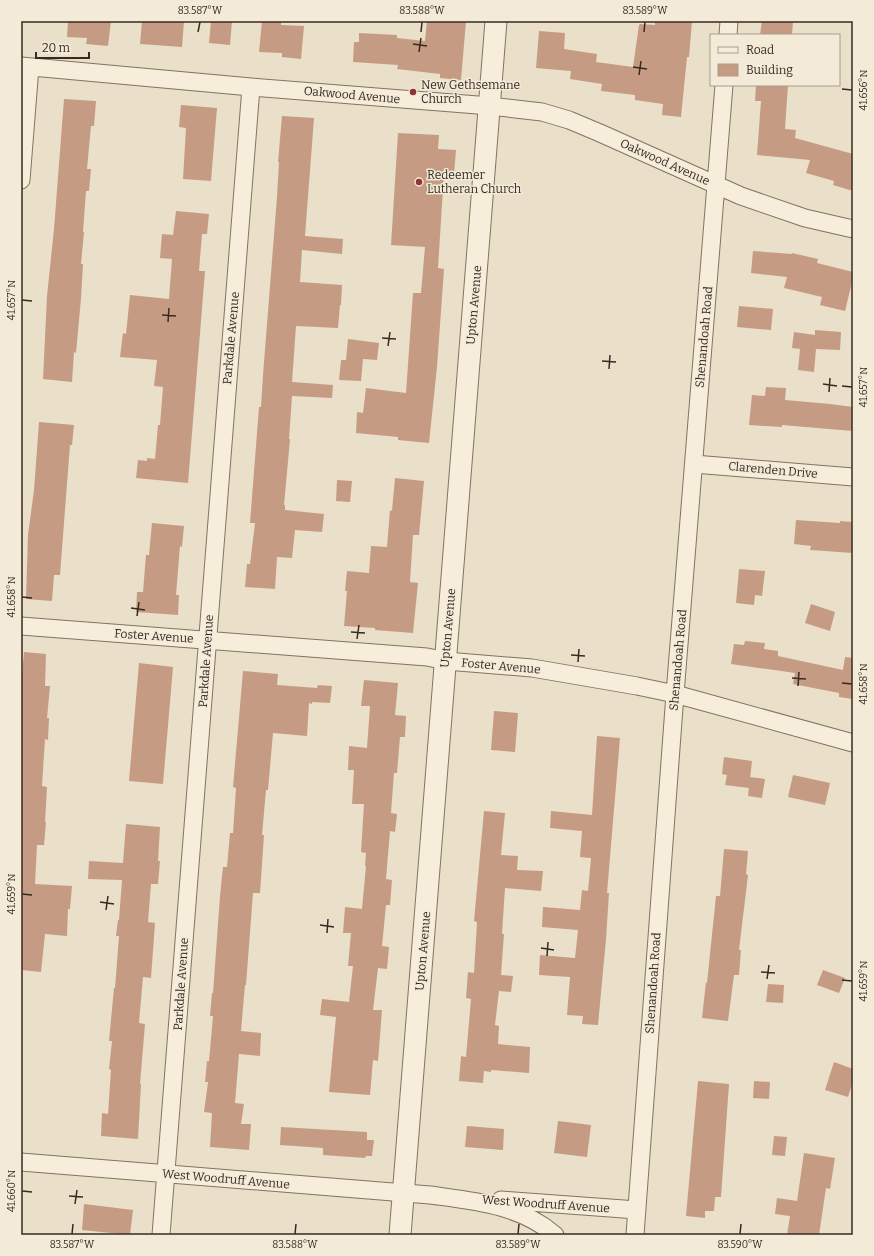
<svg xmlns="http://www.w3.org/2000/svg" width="874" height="1256" viewBox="0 0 874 1256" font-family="Bitter,serif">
  <rect width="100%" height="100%" fill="#eadfc9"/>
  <path fill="#c59c83" d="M68,21h43l-3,25 -22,-2 1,-6 -20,-1z
    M142,21h42l-2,26 -42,-3z
    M211,21h21l-2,24 -21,-2z
    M262,21h19v4l23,1 -3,33 -19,-2v-4l-23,-1z
    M427,21h39l-5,59 -21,-2v-4l-43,-5 1,-4 -45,-3 1,-20h5v-9l38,2v3l28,3z
    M655,21h37l-3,36h-2l-6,60 -19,-2 1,-11 -28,-4v-5l-34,-4 1,-7 -32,-5 1,-8 -35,-3 3,-37 26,2 -1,16 33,5 -1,8 37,5 6,-42 1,-1 15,1z
    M762,21h31l-1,14h-32z
    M756,85h32l-3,44 11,1 -1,8 58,16v37l-20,-6 1,-4 -28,-8 4,-13 -53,-5 4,-54h-6z
    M64,99l32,2 -2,25h-3l-4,43h4l-2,22h-3l-3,41h1l-3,32h2l-2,34 -5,55 -2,-1 -2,30 -29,-3 4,-83 7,-67z
    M181,105l36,3 -6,73 -28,-2 3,-51 -7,-1z
    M282,116l32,2 -9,118 38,3 -1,15 -40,-4 -2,32 42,3 -1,20h-1l-2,23 -42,-2 -4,56 41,3 -1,13 -40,-2 -3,43h1l-6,66h1v5l39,4 -2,18 -27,-2 -3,28 -15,-1 -2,32 -30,-2 2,-23h3l5,-41h-5l9,-116h2l2,-32 14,-178 2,-35h-1z
    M398,133l41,2 -1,14 18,1 -2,24 -10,-1 -6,95 6,1 -7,98 -8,76 -31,-3v-3l-42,-4 1,-21 6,1 3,-25 40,5 7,-100h8l4,-46 -34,-2z
    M176,211l33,3 -2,20h-5l-3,37h6l-17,212 -52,-5 2,-18 9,1v-3l8,1 3,-34h2l3,-38 -9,-1 3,-26 -37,-3 3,-24 3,1 4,-39 39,4 3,-40 -12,-1 2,-24 11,1z
    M753,251l39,3v-1l26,6 -1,4 36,9v6l-8,33 -25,-6 2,-8 -38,-9 3,-11 -36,-4z
    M739,306l34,3 -2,21 -34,-3z
    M815,330l26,2 -1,18 -24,-1 -2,23 -16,-2 2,-21 -8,-1 2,-16 21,3z
    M348,339l31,4 -2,17 -14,-1 -2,22 -22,-1 2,-20h5z
    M766,387l20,1 -1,12 45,4 23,3v24l-71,-6v2l-33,-2 3,-30 13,1z
    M39,422l35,3 -2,20h-2l-10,130h-6l-2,26 -26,-2 2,-64 6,-45z
    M395,478l29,3 -5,54h-6l-3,47 8,1 -5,50 -38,-3v-2l-31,-2 3,-35h-2l2,-20 22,2 2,-27 16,1 3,-37 2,1z
    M337,480l15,1 -2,21 -14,-1z
    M796,520l44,3v-2l13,1v31l-43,-3 1,-4 -17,-2z
    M152,523l32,3 -2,21 -2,-1 -4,49h3l-1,20 -42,-3 1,-20h6l3,-37h3z
    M739,569l26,2 -3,25 -7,-1 -1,10 -18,-2z
    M811,604l24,8 -5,19 -25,-8z
    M745,641l20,2 -1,6 14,2v5l65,14 2,-13 8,1v41l-14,-2v-4l-46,-9 2,-11 -64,-9 3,-20 10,1z
    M24,652l22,2 -1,32h5l-3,32h2l-1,22 -3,-1 -3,47 5,1 -2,35h1l-2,23h-7l-2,39 37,2 -2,23h-2l-1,27 -22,-2 -4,38 -20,-2v-286z
    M139,663l34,4 -10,117 -34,-3z
    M243,671l35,3 -1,11 40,3 1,-3 14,1 -2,17 -18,-1v2l-3,-1 -2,33 -34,-3 -5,57h-2l-4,45h2l-4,58h-7l-7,92h-1l-4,46 20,2 -1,23 -21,-2 -4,49 9,1 -3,20h10l-2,26 -39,-3 2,-34 -8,-1 4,-30h-3l2,-21h2l4,-45h-3l2,-23h1l7,-97 3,-29h4l3,-34h3l3,-45 -3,-1z
    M364,680l34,3 -3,32 11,1 -1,21h-5l-3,36h-3l-3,40 6,1 -2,18 -5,-1 -4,48 6,1 -2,25h-4l-4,41 7,1 -2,22 -9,-1 -5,42h9l-2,26 -2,25 -5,-1 -3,35 -41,-3 7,-75 -16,-2 2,-16 27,3 4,-36h-5l3,-33h-8l2,-26 17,2 4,-43h-1l1,-13 -5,-1 3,-48h-12l2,-34h-6l1,-24 18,2 3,-42h-9z
    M494,711l24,2 -3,39 -24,-2z
    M597,736l23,2 -13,155h2l-3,46 -8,86 -16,-1 1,-8 -16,-1 3,-38 -31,-2 1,-20 35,3 3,-28 -36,-3 1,-20 37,3 2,-20 6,1 3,-33 -11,-1 2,-26 -32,-3 1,-17 41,4z
    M724,757l28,4 -3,27 -24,-3 2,-10 -5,-1z
    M793,775l37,8 -5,22 -37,-8z
    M750,777l15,2 -3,19 -14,-2z
    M484,811l21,2 -4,42 17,1 -1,14 26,1 -2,20 -36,-3 -3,46h2l-3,41 12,1 -2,16 -12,-1 -4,34 4,1 -1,18 32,3 -1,26 -38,-3v2l-7,-1 -1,12 -24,-2 2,-25 5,1 5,-58 -5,-1 2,-26 6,1 3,-51 -3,-1z
    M126,824l34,3 -2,34h2l-2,23h-7l-3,38 7,1 -4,55 -8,-1 -4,46 6,1 -5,60h1l-3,55 -37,-3 1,-23 6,1 3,-44 -2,-1 3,-28h-3l5,-53h1l4,-52h-3l2,-16h1l3,-40 -34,-1 1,-18 34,2z
    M724,849l24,2 -2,23 2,1 -9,75h2l-2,25h-5l-6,46 -26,-3 4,-36 1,1 9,-87h4z
    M823,970l22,8 -6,15 -22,-8z
    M768,984l16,1 -1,18 -17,-1z
    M834,1062l19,7v12l-5,16 -23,-7z
    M698,1081l31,3 -8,113h-6l-1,14h-9v7l-19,-2z
    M754,1081l16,1 -1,17 -16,-1z
    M558,1121l33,4 -4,32 -33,-4z
    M467,1126l37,3 -1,21 -38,-3z
    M281,1127l86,5v8h7l-2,16h-6l-1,2 -42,-3v-7l-43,-3z
    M774,1136l13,1 -2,19 -13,-1z
    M804,1153l31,5 -5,31 -4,-1 -7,47h-32l3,-19 -15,-2 2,-16 20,3z
    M84,1204l49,6 -3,25 -48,-5z"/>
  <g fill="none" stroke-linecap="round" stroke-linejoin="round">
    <g stroke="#85725f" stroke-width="19">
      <path id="minor" d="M728,35l1,-14
        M21,66l230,21 239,19 52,6 27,8 31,13 141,63 64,22 48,11
        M21,180l9,-113
        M694,464l159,13
        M21,626l406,31 19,4 86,7 105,18 38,8 178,49
        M21,1162l409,33c44,6 91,10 125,40
        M501,1200l136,10
        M161,1235l90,-1148
        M635,1235l40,-541 49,-609"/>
    </g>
    <g stroke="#85725f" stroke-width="23">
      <path id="tertiary" d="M400,1235l96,-1214"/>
    </g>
    <use href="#minor" stroke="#f6eddb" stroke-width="17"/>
    <use href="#tertiary" stroke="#f6eddb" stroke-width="21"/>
  </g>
  <path fill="none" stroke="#372b21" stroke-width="1.5" d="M198,32l2,-10M421,32l1,-10M644,32l1,-10M413,44l14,2M419,52l2,-14M633,67l14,2M639,75l2,-14M842,89l10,1M22,300l10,1M162,315l14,1M168,322l1,-14M382,338l14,1M388,346l2,-14M602,361l14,1M609,369l1,-14M823,384l14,2M842,386l10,1M829,392l1,-14M22,597l10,1M131,608l14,2M137,616l2,-14M351,632l14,1M357,639l2,-14M571,655l14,1M578,662l1,-13M792,678l14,1M842,683l10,1M798,686l1,-14M22,894l10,1M100,902l14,2M106,910l2,-14M320,925l14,2M327,933l1,-14M541,948l13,2M547,956l1,-14M761,972l14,1M767,979l2,-14M842,980l10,1M22,1191l10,1M69,1196l14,1M75,1204l2,-14M72,1234l1,-10M295,1234l1,-10M518,1234l1,-10M740,1234l1,-10"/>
  <g fill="#8e3538" stroke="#f3ead8" stroke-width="1.5">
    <circle cx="413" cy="92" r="4"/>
    <circle cx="419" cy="182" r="4"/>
  </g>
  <g text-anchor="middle" stroke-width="3" stroke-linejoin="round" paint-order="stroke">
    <g font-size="12" fill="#372b21" stroke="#f3ead8" text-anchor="start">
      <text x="421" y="89">New Gethsemane<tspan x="421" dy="14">Church</tspan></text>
      <text x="427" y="179">Redeemer<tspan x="427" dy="14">Lutheran Church</tspan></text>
    </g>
    <g font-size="12" fill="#372b21" stroke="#f3ead8">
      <text transform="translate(352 95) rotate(5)" y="4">Oakwood Avenue</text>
      <text transform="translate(665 162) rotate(24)" y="4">Oakwood Avenue</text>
      <text transform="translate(474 305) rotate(-85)" y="4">Upton Avenue</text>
      <text transform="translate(704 337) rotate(-85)" y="4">Shenandoah Road</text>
      <text transform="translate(231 338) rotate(-85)" y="4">Parkdale Avenue</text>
      <text transform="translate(773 470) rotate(5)" y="4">Clarenden Drive</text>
      <text transform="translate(448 628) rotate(-85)" y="4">Upton Avenue</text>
      <text transform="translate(154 636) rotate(4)" y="4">Foster Avenue</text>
      <text transform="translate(678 660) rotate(-85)" y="4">Shenandoah Road</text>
      <text transform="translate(206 661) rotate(-86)" y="4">Parkdale Avenue</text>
      <text transform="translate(501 666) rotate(5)" y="4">Foster Avenue</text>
      <text transform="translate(423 951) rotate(-85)" y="4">Upton Avenue</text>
      <text transform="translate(653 983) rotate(-86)" y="4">Shenandoah Road</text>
      <text transform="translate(181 984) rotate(-86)" y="4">Parkdale Avenue</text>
      <text transform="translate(226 1179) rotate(5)" y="4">West Woodruff Avenue</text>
      <text transform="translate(546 1204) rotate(4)" y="4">West Woodruff Avenue</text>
    </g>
  </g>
  <rect width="874" height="1256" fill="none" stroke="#f3ead8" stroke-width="44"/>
  <rect x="710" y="34" width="130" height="52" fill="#f3ead8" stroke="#a89e8f"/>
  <rect x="718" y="47" width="20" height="6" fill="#f6eddb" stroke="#a89e8f"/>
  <text x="746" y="54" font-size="12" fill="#372b21">Road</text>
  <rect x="718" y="64" width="20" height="12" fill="#c59c83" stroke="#a89e8f"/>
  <text x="746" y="74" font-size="12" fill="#372b21">Building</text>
  <path d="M36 52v6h53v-6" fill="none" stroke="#372b21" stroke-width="2"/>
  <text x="42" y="52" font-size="12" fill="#372b21" stroke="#f3ead8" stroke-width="3" paint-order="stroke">20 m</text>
  <rect x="22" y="22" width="830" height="1212" fill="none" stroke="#372b21" stroke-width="1.5"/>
  <g font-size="10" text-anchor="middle" fill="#372b21">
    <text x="200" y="14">83.587°W</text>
    <text x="422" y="14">83.588°W</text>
    <text x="645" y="14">83.589°W</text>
    <text transform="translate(863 90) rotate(-90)" y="4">41.656°N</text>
    <text transform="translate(11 300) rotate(-90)" y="4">41.657°N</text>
    <text transform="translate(863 387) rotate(-90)" y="4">41.657°N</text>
    <text transform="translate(11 597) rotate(-90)" y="4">41.658°N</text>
    <text transform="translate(863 684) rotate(-90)" y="4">41.658°N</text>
    <text transform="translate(11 894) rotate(-90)" y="4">41.659°N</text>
    <text transform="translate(863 981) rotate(-90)" y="4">41.659°N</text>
    <text transform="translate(11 1191) rotate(-90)" y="4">41.660°N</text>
    <text x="72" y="1248">83.587°W</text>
    <text x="295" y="1248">83.588°W</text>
    <text x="518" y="1248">83.589°W</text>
    <text x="740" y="1248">83.590°W</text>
  </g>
</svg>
